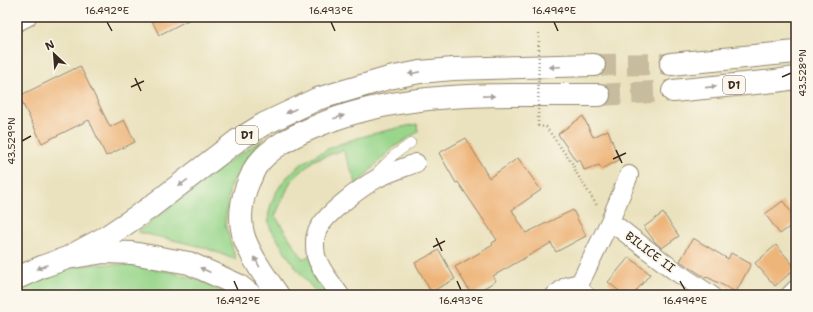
<svg xmlns="http://www.w3.org/2000/svg" width="813" height="312" viewBox="0 0 813 312" font-family="'Shantell Sans',sans-serif">
  <rect width="100%" height="100%" fill="#fbf7ec"/>
  <filter id="ink" filterUnits="userSpaceOnUse"><feTurbulence type="fractalNoise" baseFrequency=".025" numOctaves="2"/><feDisplacementMap in="SourceGraphic" scale="8" xChannelSelector="R" yChannelSelector="G"/><feConvolveMatrix kernelMatrix="1 2 1 2 8 2 1 2 1" color-interpolation-filters="sRGB"/></filter>
  <filter id="wash" filterUnits="userSpaceOnUse"><feTurbulence type="fractalNoise" baseFrequency=".012" numOctaves="4" result="noise"/><feDisplacementMap in="SourceGraphic" scale="16" xChannelSelector="R" yChannelSelector="G"/><feGaussianBlur stdDeviation="0.9" result="paint"/><feColorMatrix in="noise" values="0 0 0 0 0 0 0 0 0 0 0 0 0 0 0 0 0 1.4 0 .05"/><feComposite in="paint" operator="in"/></filter>
  <g filter="url(#wash)">
    <rect width="100%" height="100%" fill="#eae2be"/>
    <path fill="#99d68b" stroke="#6a8054" d="M417,124l1,8 -24,15 -18,17 -19,21 -14,-35 -29,10 -23,21 -16,35 28,43 7,-4 23,40h-14c-17,-18 -31,-37 -43,-58 -3,-4 -7,-10 -7,-14 -2,-10 3,-23 8,-32 26,-45 93,-57 140,-67z
      M265,138l-15,16 -20,32 -5,38 11,36 -33,-13 -65,-15c42,-33 82,-66 127,-94z
      M94,264l39,1 38,7 35,10 21,13h-210v-8l45,-18z"/>
    <g id="blocks">
      <path fill="#eeb57a" d="M150,17h44l-35,18z
        M80,66l30,61 14,-7 11,22 -29,14 -17,-36 -47,23 -23,-47z
        M583,116l10,21 15,-7 11,30 -17,9 -3,-4 -15,5 -4,-11 -4,2 -18,-27z
        M466,138l23,40 29,-20 23,32 -29,20 14,23 47,-23 13,26 -30,16 -5,-9 -58,33 3,5 -24,14 -17,-28 38,-22 -1,-2 5,-3 -39,-58 -2,1 -17,-30z
        M783,201l13,18v3l-16,12 -15,-20z
        M663,213l16,23 -17,12 -7,-6 -11,-15z
        M693,238l35,21 3,-6 20,11 -15,28 -29,-15 -1,1 -26,-17z
        M776,245l20,23 -21,18 -20,-23z
        M439,250l16,29 -24,13 -16,-29z
        M629,257l21,17 -17,21h-9l-16,-13z"/>
    </g>
  </g>
  <g filter="url(#ink)">
    <use href="#blocks" fill-opacity="0" stroke="#92866e" stroke-width="1"/>
    <g fill="none" stroke-linecap="round" stroke-linejoin="round">
      <path stroke="#c7bd9e" stroke-width="22" stroke-dasharray="22 11" stroke-linecap="butt" d="M594,65l77,-1
        M599,95l74,-4"/>
      <g stroke="#92866e" stroke-width="10">
        <path id="service" d="M378,176v-5l16,-16 17,-12
          M580,283l12,12"/>
      </g>
      <g stroke="#92866e" stroke-width="20">
        <path id="minor" d="M17,22l10,-5
          M610,221l65,50 36,24
          M340,295c-8,-12 -20,-25 -24,-39 -1,-7 -2,-18 1,-24 6,-17 46,-46 61,-54 12,-6 25,-10 38,-15
          M555,295l12,-9 13,-3 30,-62 19,-46
          M790,295l6,-6"/>
      </g>
      <g stroke="#92866e" stroke-width="24">
        <path id="trunk" d="M671,64l125,-12
          M673,91l102,-10 21,-3
          M67,258l39,-21 42,-28 90,-69 26,-16 53,-25 72,-21 31,-6 33,-3 141,-4
          M17,278l27,-12 23,-8 37,-6 28,1 57,10 49,22 13,10
          M278,295c-12,-17 -25,-35 -33,-55 -7,-18 -4,-41 4,-59 3,-5 4,-11 8,-16 14,-18 34,-28 55,-37 89,-40 191,-32 287,-33"/>
      </g>
      <path stroke="#92866e" stroke-width="2.5" stroke-dasharray="1 3" stroke-linecap="butt" d="M538,126l8,1 26,36 5,11 21,33"/>
      <use href="#service" stroke="#fff" stroke-width="9"/>
      <use href="#minor" stroke="#fff" stroke-width="18"/>
      <use href="#trunk" stroke="#fff" stroke-width="22"/>
      <path stroke="#92866e" stroke-width="2.5" stroke-dasharray="1 3" stroke-linecap="butt" d="M538,126l1,-95"/>
    </g>
    <defs><path id="oneway-solid" d="M-6-.8H1V-3.2L6.5 0L1 3.2V.8H-6Z"/></defs>
    <g fill="#a79f9a">
      <use href="#oneway-solid" transform="translate(555 67) rotate(178)"/>
      <use href="#oneway-solid" transform="translate(414 73) rotate(169)"/>
      <use href="#oneway-solid" transform="translate(711 87) rotate(-6)"/>
      <use href="#oneway-solid" transform="translate(489 96) rotate(-1)"/>
      <use href="#oneway-solid" transform="translate(291 111) rotate(155)"/>
      <use href="#oneway-solid" transform="translate(339 117) rotate(-17)"/>
      <use href="#oneway-solid" transform="translate(183 183) rotate(144)"/>
      <use href="#oneway-solid" transform="translate(257 262) rotate(-118)"/>
      <use href="#oneway-solid" transform="translate(42 267) rotate(157)"/>
      <use href="#oneway-solid" transform="translate(205 270) rotate(-156)"/>
    </g>
  </g>
  <path fill="none" stroke="#3b2a1e" stroke-width="1.5" d="M107,22l5,9M331,22l4,9M554,22l4,9M782,77l9,-4M135,78l6,13M131,87l13,-6M22,141l9,-5M616,150l6,13M613,159l13,-6M436,238l6,13M433,247l12,-6M234,281l4,9M457,281l4,9M680,281l5,9"/>
  <g text-anchor="middle" stroke-width="4" stroke-linejoin="round" paint-order="stroke">
    <g fill="#fbf7ec" stroke="#75685c" stroke-width="1">
      <rect x="723" y="76" width="22" height="18" rx="3"/>
      <rect x="236" y="126" width="22" height="18" rx="3"/>
    </g>
    <g font-size="11" font-weight="bold" fill="#3b2a1e">
      <text x="734" y="89">D1</text>
      <text x="247" y="139">D1</text>
    </g>
    <g font-size="12" fill="#3b2a1e" stroke="#fbf7ec">
      <text transform="translate(650 252) rotate(37)" y="4">BILICE II</text>
    </g>
  </g>
  <rect width="813" height="312" fill="none" stroke="#fbf7ec" stroke-width="44"/>
  <g transform="translate(54 54) rotate(334)" stroke="#fbf7ec" stroke-width="3" paint-order="stroke">
  <path d="M0-3L7 15L0 10L-7 15Z" fill="#3b2a1e"/>
  <text y="-6" font-size="11" font-weight="bold" text-anchor="middle" fill="#3b2a1e">N</text>
  </g>
  <rect x="22" y="22" width="769" height="268" fill="none" stroke="#3b2a1e" stroke-width="1.5"/>
  <g font-size="10" text-anchor="middle" fill="#3b2a1e">
    <text x="107" y="14">16.492°E</text>
    <text x="331" y="14">16.493°E</text>
    <text x="554" y="14">16.494°E</text>
    <text transform="translate(802 73) rotate(-90)" y="4">43.528°N</text>
    <text transform="translate(11 141) rotate(-90)" y="4">43.529°N</text>
    <text x="238" y="304">16.492°E</text>
    <text x="461" y="304">16.493°E</text>
    <text x="685" y="304">16.494°E</text>
  </g>
</svg>
